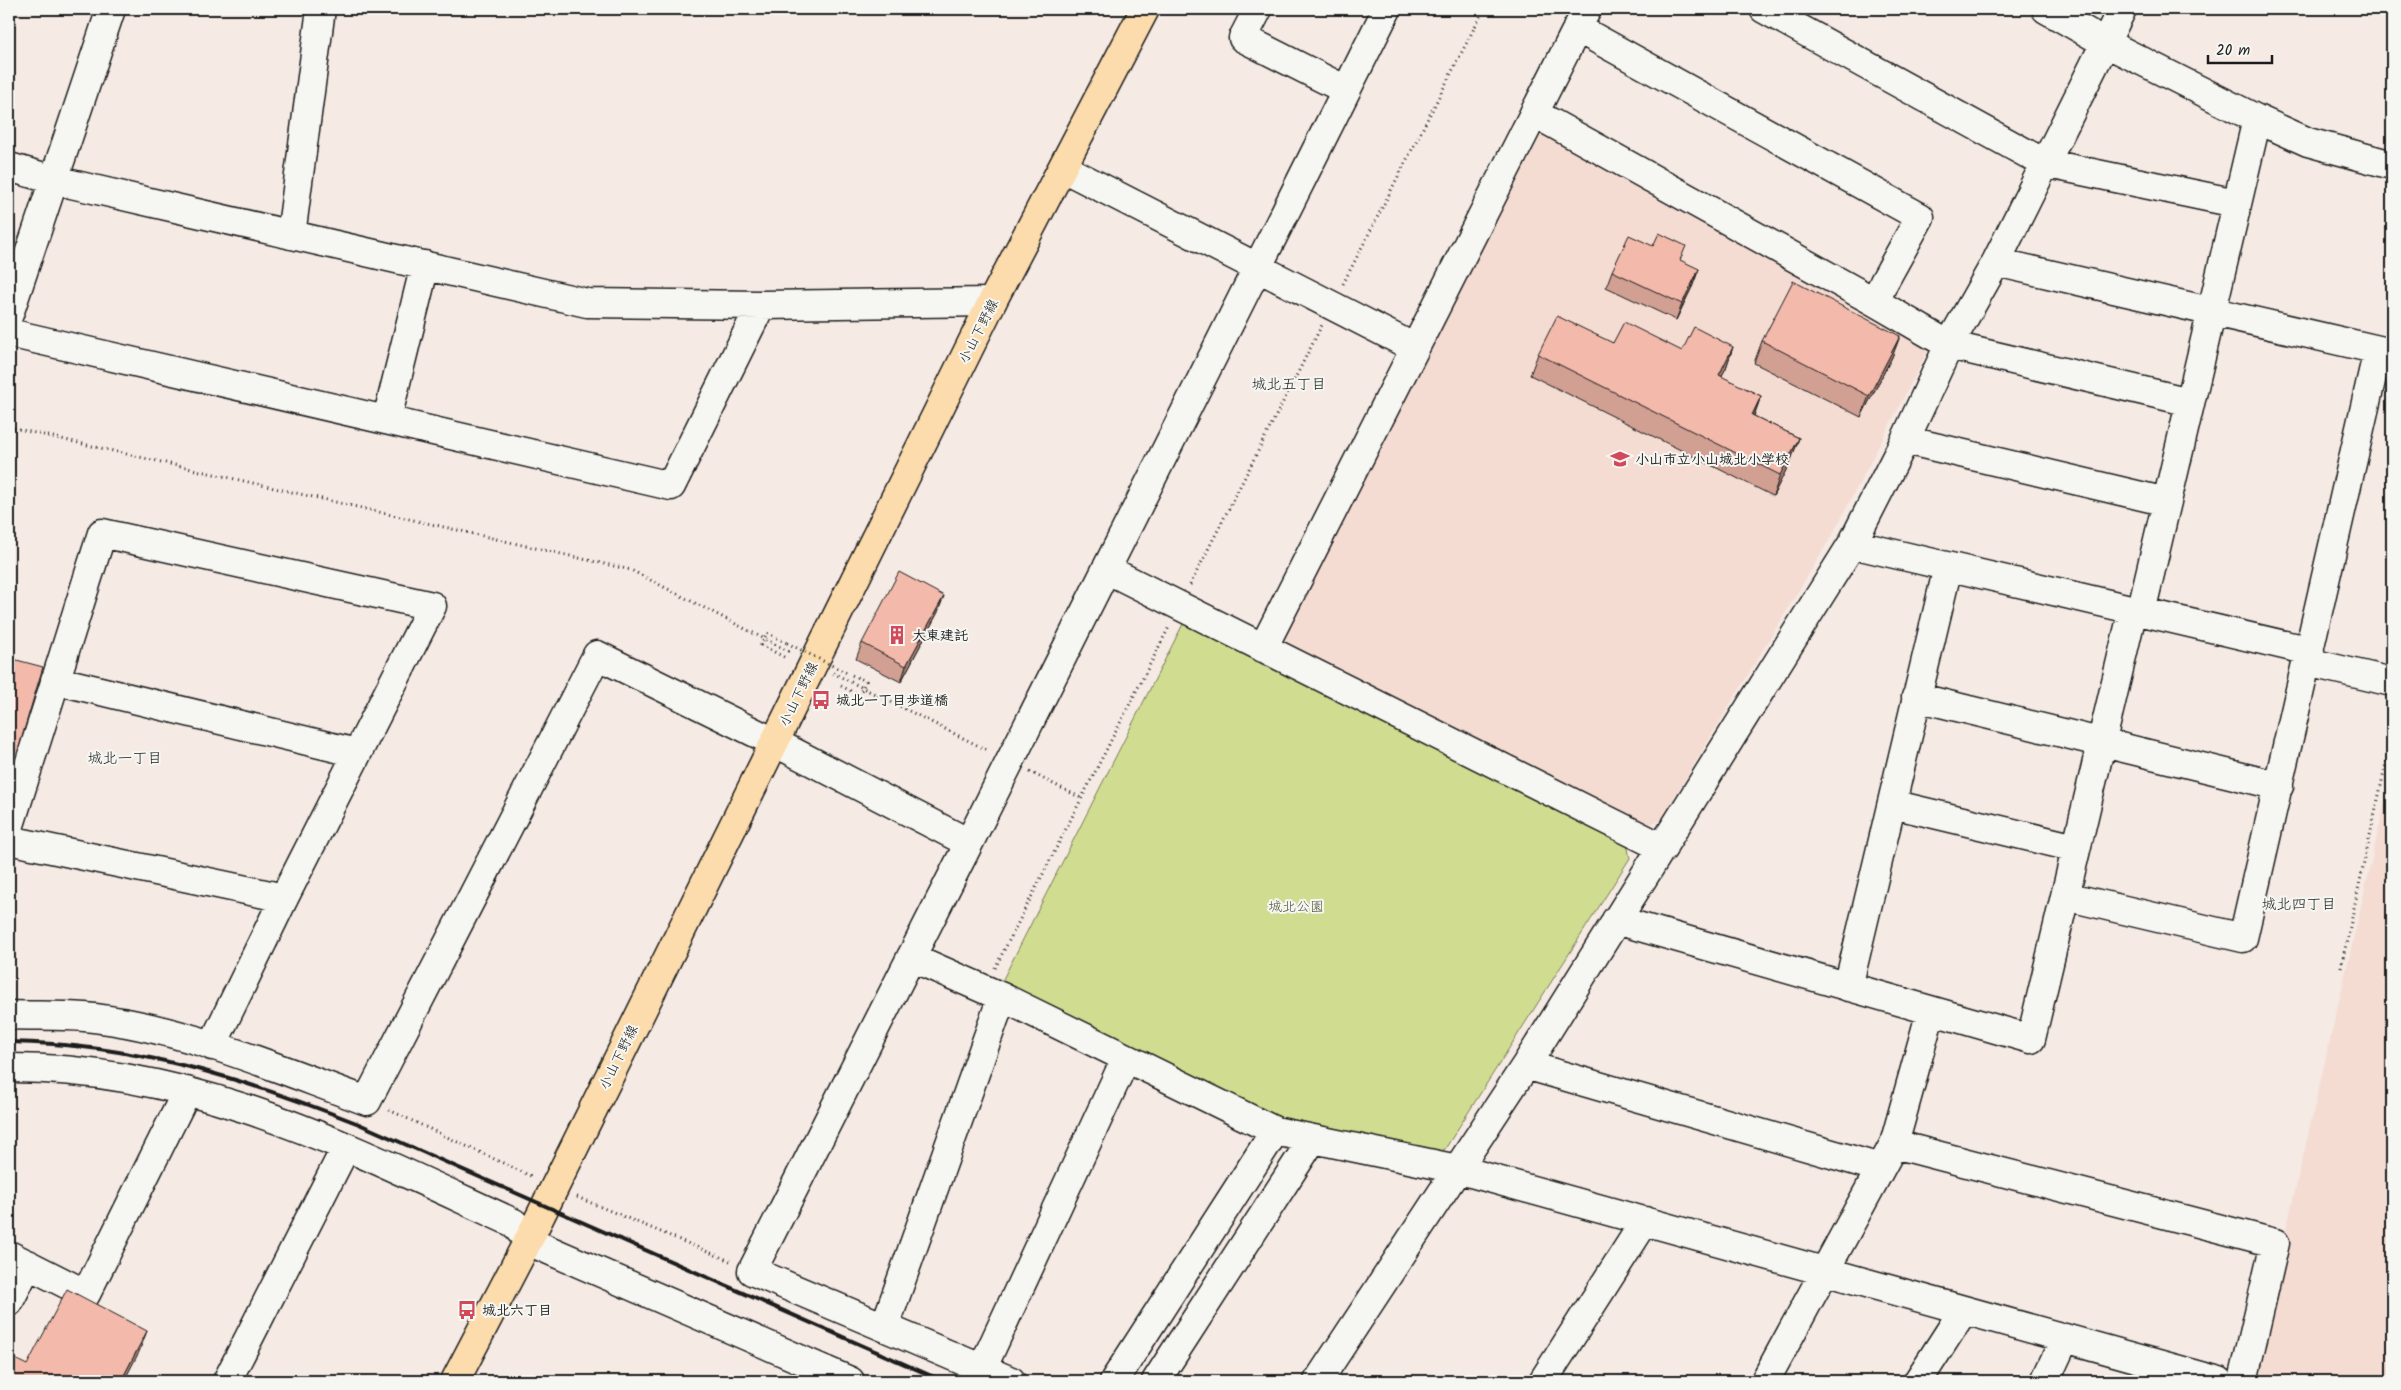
<svg xmlns="http://www.w3.org/2000/svg" width="2401" height="1390" viewBox="0 0 2401 1390" font-family="Kalam,'Klee One',sans-serif">
  <rect width="100%" height="100%" fill="#f5eae4"/>
  <filter id="ink" filterUnits="userSpaceOnUse"><feTurbulence type="fractalNoise" baseFrequency=".02" numOctaves="2"/><feDisplacementMap in="SourceGraphic" scale="10" xChannelSelector="R" yChannelSelector="G"/><feConvolveMatrix kernelMatrix="1 2 1 2 8 2 1 2 1" color-interpolation-filters="sRGB"/></filter>
  <g filter="url(#ink)">
    <path fill="#f4dcd3" d="M1549,132l373,205 5,16 -93,179 -174,289 -22,6 -354,-179 -3,-16 252,-495z
      M2392,772v609h-141z"/>
    <path fill="#d0dd90" stroke="#767c56" d="M1184,622l443,222 3,14 -185,291 -11,6 -134,-27 -300,-143z"/>
    <g fill="none" stroke-linecap="round" stroke-linejoin="round">
      <g stroke="#1c1c1c" stroke-width="31">
        <path id="minor" d="M1258,9l-15,29 103,52
          M1764,9l280,154 192,40
          M2046,9l58,33 153,77 51,23 84,23
          M1577,28l343,189 -36,65 -9,20
          M1534,113l341,189 74,43 241,57
          M9,167l45,13 533,123 174,2 231,-3
          M1063,168l352,180
          M291,235l30,-226
          M1996,262l396,91
          M9,314l102,-305
          M9,333l662,153 90,-181
          M387,419l38,-154
          M1905,440l262,62
          M1852,544l458,107
          M1106,569l557,279
          M2141,612l116,-493
          M1263,648l324,-639
          M2307,662l85,20
          M55,680l302,73
          M1916,697l363,89
          M1892,804l184,44
          M9,828l93,-295 330,73 -148,292 -72,148
          M9,840l275,58
          M2065,896l178,42 135,-588
          M1616,920l415,119 102,-429
          M911,957l91,40 273,134 182,38 762,212
          M1848,987l100,-420
          M9,1015c25,1 50,0 76,2 95,9 193,52 282,84l230,-446 177,87 195,101
          M1526,1065l354,103
          M9,1068c186,-1 341,80 505,155l14,18 322,140
          M1894,1144l381,99 -32,138
          M9,1255l77,39 101,-203
          M9,1302l19,-38
          M885,1326l117,-329
          M982,1369l144,-311
          M227,1381l119,-234
          M1011,1381l-259,-110 217,-428 418,-834
          M1114,1381l161,-250
          M1156,1381l156,-241
          M1318,1381l208,-316 326,-521 53,-104 44,-95 47,-83 126,-253
          M1543,1381l102,-160
          M1765,1381l129,-237 37,-133
          M1918,1381l45,-70
          M2045,1381l20,-43"/>
      </g>
      <g stroke="#1c1c1c" stroke-width="31">
        <path id="major" d="M455,1381l73,-140 464,-939 153,-293"/>
      </g>
      <path stroke="#1c1c1c" stroke-width="3" stroke-dasharray="1 4" stroke-linecap="butt" d="M1343,284l141,-275
        M9,427l622,143 161,83
        M1190,585l132,-260
        M784,657l-23,-12 6,-12 20,10
        M833,673l156,78
        M841,686l18,9 7,-14 -17,-7
        M1030,772l53,27
        M2341,967l51,-231
        M995,968l174,-341
        M389,1110l144,67
        M577,1197l153,64"/>
      <use href="#minor" stroke="#f6f6f2" stroke-width="28"/>
      <use href="#major" stroke="#fcdcac" stroke-width="28"/>
      <path stroke="#1c1c1c" stroke-width="4" d="M9,1042c127,2 233,36 350,82l584,257"/>
      <path stroke="#1c1c1c" stroke-width="3" stroke-dasharray="1 4" stroke-linecap="butt" d="M787,643l62,31"/>
    </g>
    <path fill="#d1a093" stroke="#1c1c1c" d="M1681,261l12,24 -17,35 -70,-33 6,-16z
      M1900,336l-8,21 -31,60 -107,-54 8,-22z
      M1613,343l69,8 51,-4 -7,21 -5,9 40,19 -7,20 45,22 -8,22 -18,36 -243,-121 8,-21z
      M938,612l-37,70 -45,-23 6,-16z"/>
    <path fill="#aa8278" stroke="#1c1c1c" d="M1699,269l-6,16 -17,35 6,-16z
      M1900,336l-8,21 -31,60 8,-21z
      M1733,347l-7,21 -15,29 8,-22z
      M1761,396l-8,22 -1,-3z
      M1799,438l-8,22 -18,36 7,-21z
      M944,596l-6,16 -37,70 5,-16z
      M147,1331l-8,21 -15,29h-3z"/>
    <path fill="#f3baab" stroke="#1c1c1c" d="M1659,233l27,13 -6,14 19,9 -17,35 -70,-33 17,-36 24,11z
      M1793,281l107,55 -31,60 -107,-55z
      M1557,316l56,27 11,-21 58,29 12,-24 39,20 -14,28 42,21 -9,19 47,23 -19,37 -242,-121z
      M899,572l45,24 -38,70 -44,-23z
      M9,658l34,9 -34,113z
      M67,1289l80,42 -26,50h-112v-25l18,9z"/>
  </g>
  <defs>
    <g id="school-bare" transform="scale(1.5)"><path d="M0-5L7-2L0 1L-7-2ZM-4 1L0 2.5L4 1V4Q0 6-4 4Z" fill="#d1495b" stroke="#f6f6f2" stroke-width="2.5" paint-order="stroke"/></g>
    <g id="building-bare" transform="scale(1.5)"><path d="M-4-6H4V6H1V3H-1V6H-4ZM-2.5-4.3h1.7v1.8h-1.7ZM.8-4.3h1.7v1.8H.8ZM-2.5-1h1.7V.8h-1.7ZM.8-1h1.7V.8H.8Z" fill="#d1495b" stroke="#f6f6f2" stroke-width="2.5" paint-order="stroke"/></g>
    <g id="bus-bare" transform="scale(1.5)"><path d="M-5-6H5V4H4V6H2V4H-2V6H-4V4H-5ZM-3.5-4V0h7V-4ZM-3.5 1.2v1.5H-2V1.2ZM2 1.2v1.5H3.5V1.2Z" fill="#d1495b" stroke="#f6f6f2" stroke-width="2.5" paint-order="stroke"/></g>
  </defs>
  <g fill-rule="evenodd">
    <use href="#school-bare" x="1620" y="459"/>
    <use href="#building-bare" x="897" y="635"/>
    <use href="#bus-bare" x="821" y="700"/>
    <use href="#bus-bare" x="467" y="1310"/>
  </g>
  <g text-anchor="middle" stroke-width="4" stroke-linejoin="round" paint-order="stroke">
    <g font-size="14" fill="#1c1c1c" stroke="#f6f6f2">
      <text transform="translate(978 331) rotate(-63)" y="5">小山下野線</text>
      <text transform="translate(798 694) rotate(-64)" y="5">小山下野線</text>
      <text transform="translate(618 1057) rotate(-64)" y="5">小山下野線</text>
    </g>
    <g font-size="14" font-weight="bold" fill="#1c1c1c" stroke="#f6f6f2" text-anchor="start">
      <text x="1635" y="464">小山市立小山城北小学校</text>
      <text x="912" y="640">大東建託</text>
      <text x="836" y="705">城北一丁目歩道橋</text>
      <text x="482" y="1315">城北六丁目</text>
    </g>
    <g font-size="14" fill="#52563f" stroke="#f6f6f2">
      <text x="1296" y="911">城北公園</text>
    </g>
    <g font-size="15" fill="#1c1c1c" stroke="#f6f6f2">
      <text x="1289" y="389">城北五丁目</text>
      <text x="125" y="763">城北一丁目</text>
      <text x="2299" y="909">城北四丁目</text>
    </g>
  </g>
  <rect width="2401" height="1390" fill="none" stroke="#f6f6f2" stroke-width="30"/>
  <rect x="15" y="15" width="2371" height="1360" fill="none" stroke="#1c1c1c" stroke-width="2" filter="url(#ink)"/>
  <path d="M2208 55v8h64v-8" fill="none" stroke="#1c1c1c" stroke-width="2.5"/>
  <text x="2216" y="55" font-size="15" fill="#1c1c1c" stroke="#f6f6f2" stroke-width="4" paint-order="stroke">20 m</text>
</svg>
